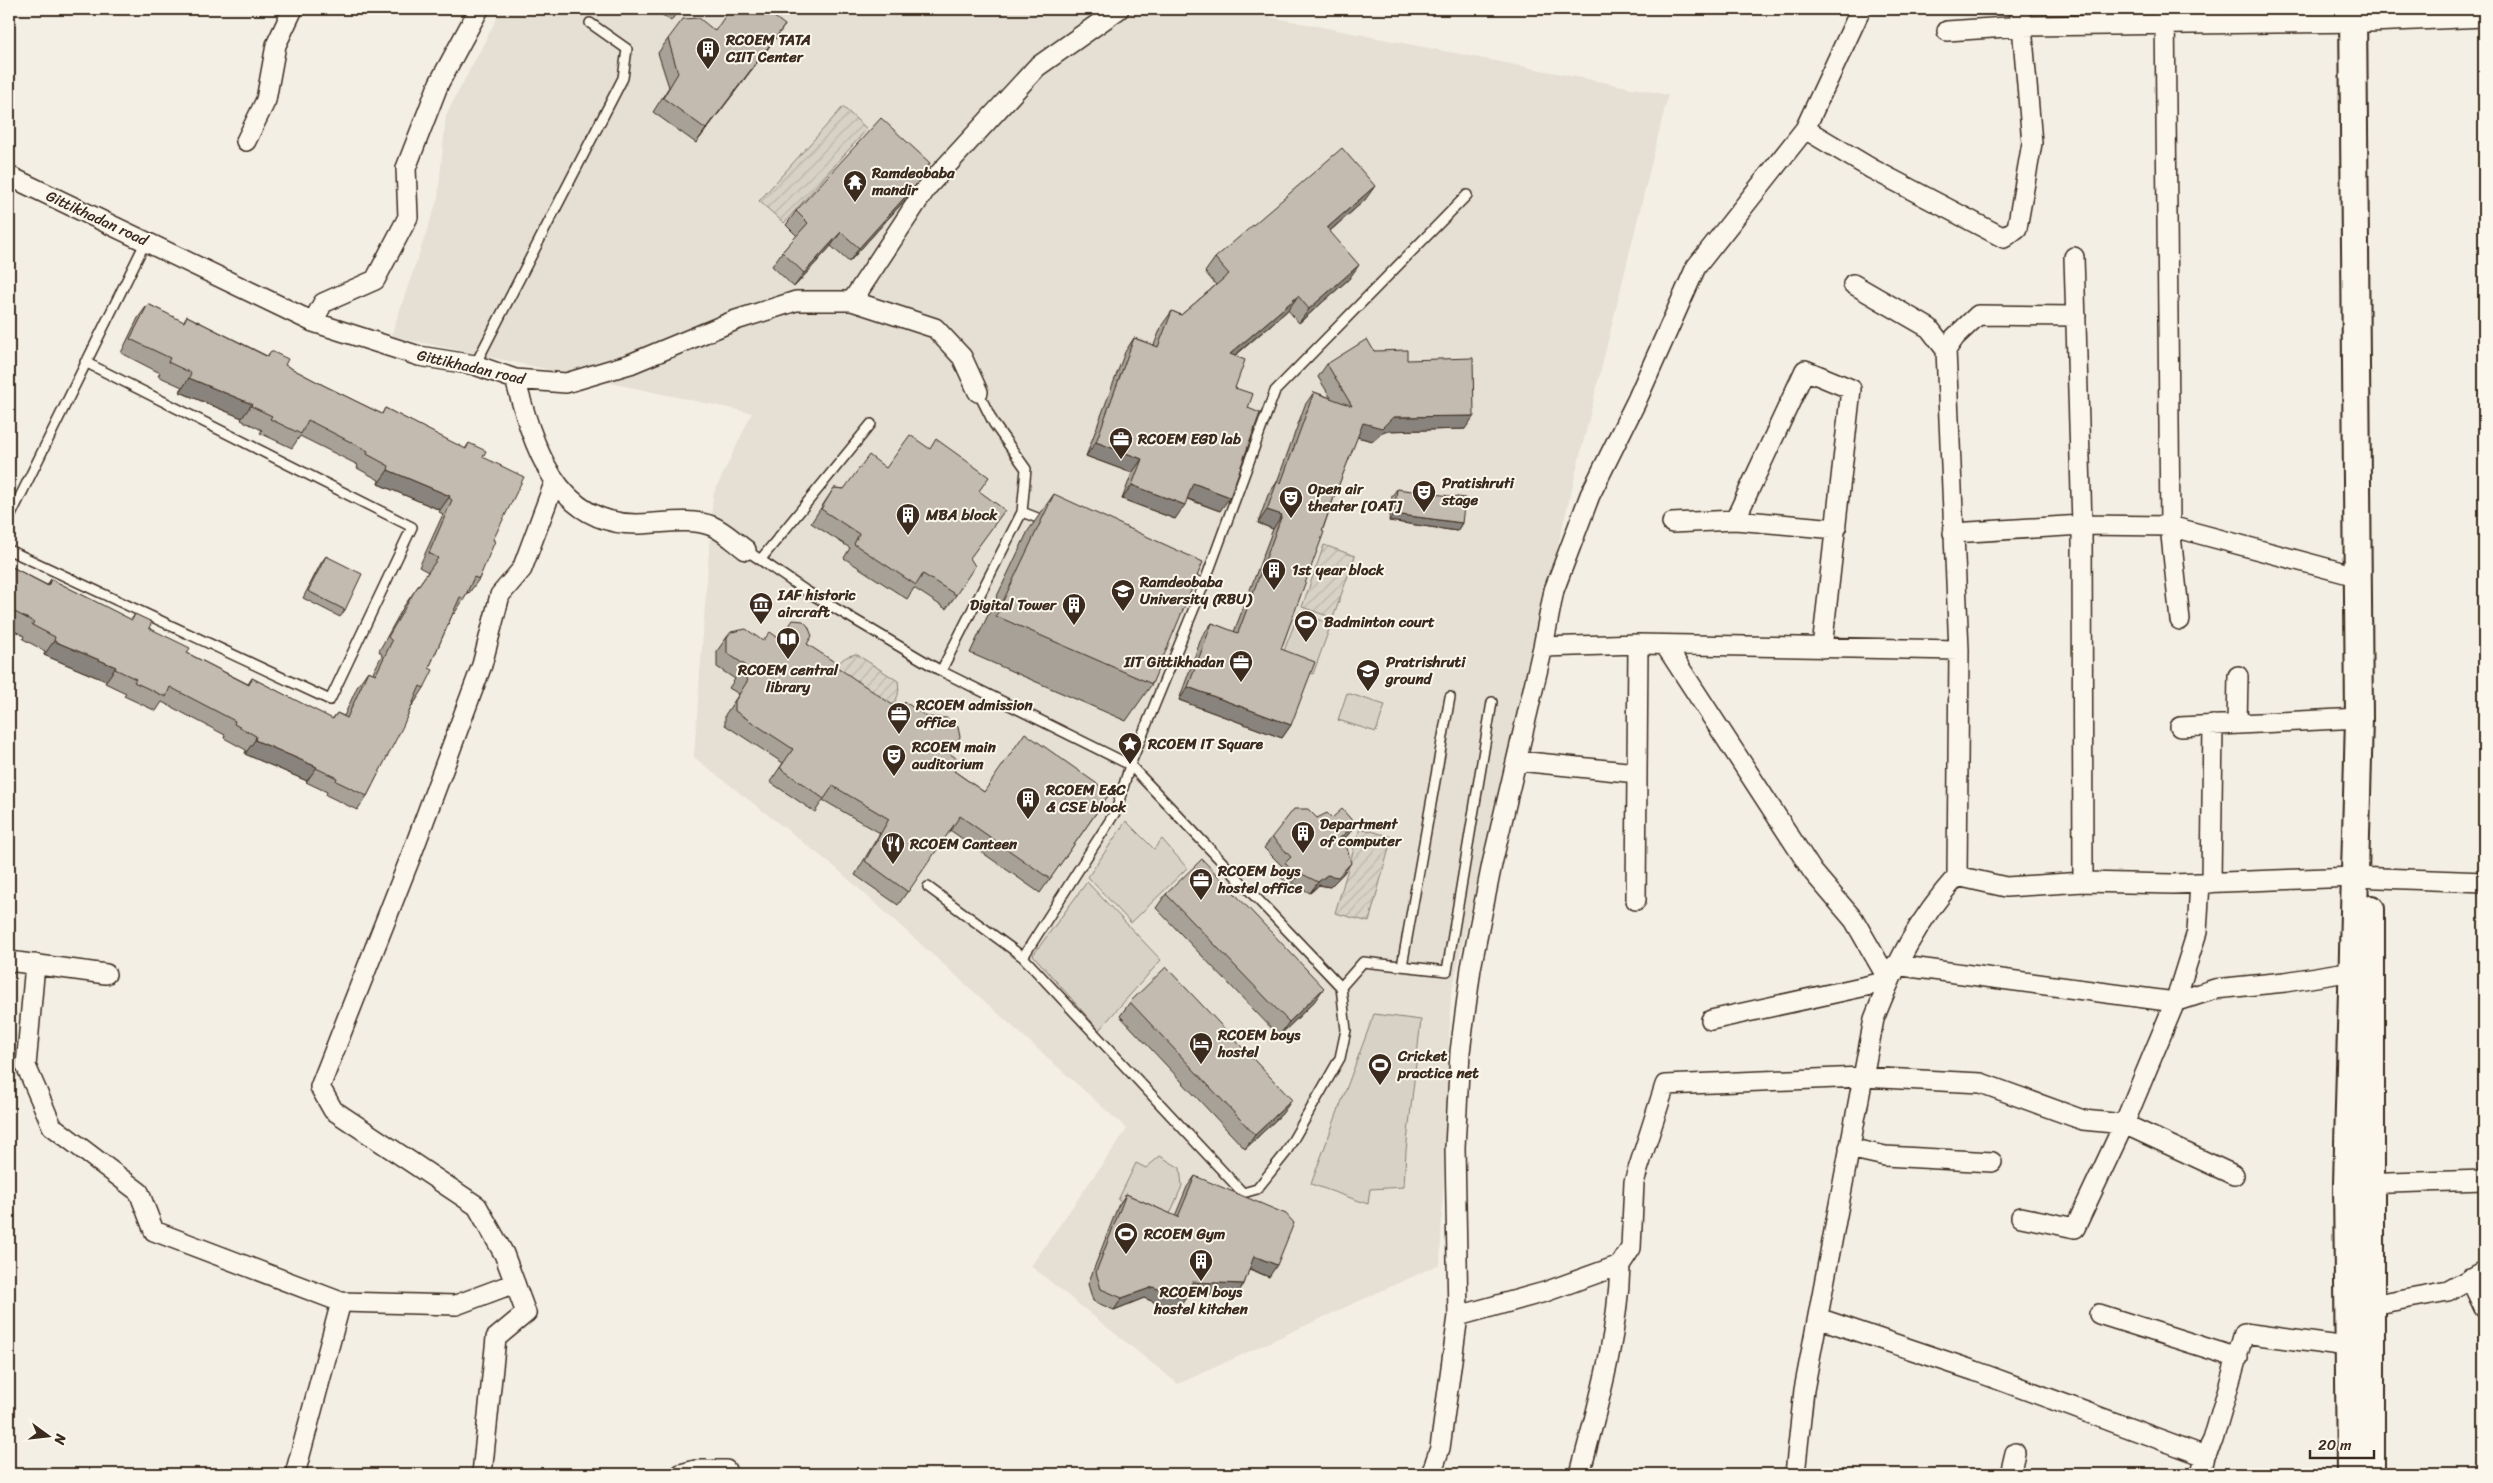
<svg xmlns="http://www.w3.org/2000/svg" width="2493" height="1483" viewBox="0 0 2493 1483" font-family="Sriracha,sans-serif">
  <defs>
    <pattern id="garden-furrows" width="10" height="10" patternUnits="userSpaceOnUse" patternTransform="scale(1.25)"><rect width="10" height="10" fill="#d8d1c6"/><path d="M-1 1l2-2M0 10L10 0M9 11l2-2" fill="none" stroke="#bab4aa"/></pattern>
  </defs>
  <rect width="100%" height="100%" fill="#f3efe4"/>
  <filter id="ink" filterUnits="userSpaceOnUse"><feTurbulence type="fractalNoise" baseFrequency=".02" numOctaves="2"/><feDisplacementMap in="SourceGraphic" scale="10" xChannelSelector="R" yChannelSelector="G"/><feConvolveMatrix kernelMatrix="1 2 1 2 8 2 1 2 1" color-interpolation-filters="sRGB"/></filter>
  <g filter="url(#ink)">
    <path fill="#e5dfd4" d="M502,9h727l439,86 -155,635 -62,264 -11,270 -262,120 -147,-118 96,-137 -291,-261 -142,-111 19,-262 39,-82 -361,-77 47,-138 8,-83z"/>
    <path fill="#d8d1c6" stroke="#8a7e72" d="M1299,612l32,12 -18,50 -33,-13z
      M1347,693l38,12 -9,27 -38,-12z
      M1126,821l28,28 8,-10 25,29 -56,55 -43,-46z
      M1087,882l74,78 -62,70 -66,-75z
      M1374,1014l47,6 -15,131 -2,36 -34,2 -2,15 -57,-20z
      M1160,1156l20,12 2,18 -16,37 -48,-23 18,-37 10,5z"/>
    <path fill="url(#garden-furrows)" stroke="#8a7e72" d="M843,107l24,22 -83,94 -25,-22z
      M1324,545l31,11 -22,62 -31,-11z
      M856,654l42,27c2,12 0,18 -8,26l-54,-36c4,-12 8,-14 20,-17z
      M1360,828l32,9 -23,85 -34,-9z"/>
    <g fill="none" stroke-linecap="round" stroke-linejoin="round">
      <g stroke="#3b2a1e" stroke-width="12">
        <path id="lane" d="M475,365l148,-287 4,-29 -37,-26
          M978,392l16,32 32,45 -4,43 26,10
          M9,519l137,-278
          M9,550l321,150 82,-173 -327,-165
          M746,550l60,41 135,80 189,94 -14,46 -93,146 220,236 14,-4 28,-35 55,-96 6,-28 -5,-43 -211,-222 74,-181 -20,-8
          M761,559l110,-135
          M1204,584l71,-193 192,-196
          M941,671l81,-159
          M928,887l95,70
          M1402,966l48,-269
          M1341,987l22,-25 84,9 45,-269"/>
      </g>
      <g stroke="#3b2a1e" stroke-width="22">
        <path id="street" d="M2165,9l5,517 10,94
          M1947,31l75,-5 -3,-17
          M1805,129l56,-120
          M246,141l20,-41 10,-55 17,-36
          M9,176l304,146 106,34 56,9 40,14 51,4 64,-19 106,-44 60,-19h56l83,27 27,29 16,35
          M1853,284l76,44 17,22 13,300
          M852,301l75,-114 110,-120 82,-58
          M313,322l10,-19 52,-23 33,-63 -2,-49 33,-85 40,-74
          M1946,350l9,-13 23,-22 98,1
          M515,379c18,65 40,145 121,145 23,0 54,-7 76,2 12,5 23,16 34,24
          M1735,520l101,9
          M1672,523l63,-3 70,-150 46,19 -29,259
          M1953,533l129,-8 -8,-268
          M1665,645l148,227 41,48 35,61 -178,39
          M1543,647l11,-57 36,-95 46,-93 60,-135 109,-138 67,40 132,69 13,-10 15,-85 -10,-117 348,-4 114,-5
          M2237,724l1,-48
          M2180,727l179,-9
          M1518,761l119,12
          M2083,882l90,2 181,-7 130,5
          M2211,883l2,-158
          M1636,900l2,-256
          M9,961l97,13
          M35,964l-9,102 26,60 87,66 15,39 187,71 115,3 59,-22
          M1895,965l280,37 22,-70 3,-49
          M1849,1148l36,8 107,6
          M2358,1184l126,-4
          M2021,1217l54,11 49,-104 51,-122 40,-13 70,-7 68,-11
          M1620,1265l11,-17 3,-66 31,-97 197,-8 119,6 102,37 41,4 110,51
          M2470,1278l14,30
          M2360,1307l88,-16 36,-20
          M2099,1314l139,44
          M1458,1316l87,-24 75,-27c-2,71 -22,140 -40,209
          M1818,1318l157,53 230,85 -4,18
          M2205,1456l8,-16 31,-107 103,14
          M295,1474l46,-172
          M482,1474l14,-136 30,-25 -22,-59 -27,-48 -144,-96 -13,-23 91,-231 71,-191 18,-70 22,-26 33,-88
          M681,1474l15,-4h30l-1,4
          M1431,1474l9,-26 18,-132 -3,-169 5,-95 11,-84 21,-104 51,-217 95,-3 321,6 -2,226
          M1795,1474l9,-84 70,-371c22,-56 43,-98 83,-143l49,11 77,-5 -1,-357 88,1 186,50
          M2010,1474l5,-21"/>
      </g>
      <g stroke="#3b2a1e" stroke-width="30">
        <path id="secondary" d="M2350,1474l-3,-290 12,-466 -6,-709
          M2371,1474v-565"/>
      </g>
      <use href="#lane" stroke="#fbf7ec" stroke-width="9"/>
      <use href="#street" stroke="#fbf7ec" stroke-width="19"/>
      <use href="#secondary" stroke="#fbf7ec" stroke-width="26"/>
    </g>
    <path fill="#a8a197" stroke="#3b2a1e" d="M654,9h25l-8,12z
      M715,31l60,8 -79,104 -43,-31 16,-25 -11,-34 10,-14z
      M905,200l-56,62 -18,-16 -37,41 -22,-21 10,-14 15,-16 -11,-11 10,-14z
      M1365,200l-35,31 19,48 -50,44 -11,-13 -53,46v32l13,20 -28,103 -33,-12 -12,20 -53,-20 10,-26 -46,-17 39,-104 9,-14 20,7 8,-20 10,-14 9,4 35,-30 -11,-13 10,-14z
      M148,304l35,18 4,-6 80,40 4,-5 14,14 40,21 57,28 3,-6 80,41 4,-6 14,14 10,83 -14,39 -10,14 -1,-1 -4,7 -10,15 -1,-1 -24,55 -5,20 -9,14h-1l-47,94 -10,14 -31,-15 1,-3 -21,-10 1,-1 -62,-27 1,-4 -22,-12 1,-3 -63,-33 -6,9 -32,-15 2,-3 -21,-10 1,-2 -62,-26 1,-4 -22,-12 1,-3 -15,-8v-56l3,-5 35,18 4,-6 80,41 4,-6 14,14 38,25 61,31 4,-6 80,41 5,-6 7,3 14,-31 10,-14 5,2 9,-18 -3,-4 25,-45 24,-34 -9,-5 24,-53 -4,-2 1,-2 -62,-26 1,-4 -22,-12 1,-3 -58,-29 -8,12 -32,-15 2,-3 -21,-10 1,-2 -62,-26 2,-5 -24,-11 2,-3 -39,-20 17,-35z
      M1374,351l33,9 58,69 -81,2 -11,10 -16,-4 -23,60 -53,152 10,76 -9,13 -103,-38 23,-64 10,-13 22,9 39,-103 -15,-6 10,-28 9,-13 28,-77 9,-13 17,6 -13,-21 9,-13z
      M886,468l93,23 -9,67 -14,37 -10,14 -32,-21 -7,11 -63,-41 6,-10 -39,-25 23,-35 10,1z
      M1397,489l65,34 -5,8 -68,-10 3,-25z
      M1054,494l98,190 -26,37 -156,-68 58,-122z
      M326,556l19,54 -5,7 -37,-19 18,-35z
      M727,637l36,4 17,-2 27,5 27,21 115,88 5,18 30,21 126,1 -70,100 -90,-63 -52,75 -43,-30 25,-42 -57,-33 -8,12 -45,-30 13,-19 -58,-38v-10l14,-21 -10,-6 6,-9 -18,-12v-16z
      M1317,818h15l23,6 -7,11 -7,6 2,33 -13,13 -11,-2 -9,8 -17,-10 -3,4 -12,-13 5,-7 -19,-19 8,-11z
      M1166,894l148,108 -35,34 -123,-128z
      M1130,1002l152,112 -37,35 -125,-133z
      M1195,1176l74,101 -20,-8 -5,15 -8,11 -49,-1 -2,5 -8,12 -33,-13 -30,12 -21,-9 -5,-17 30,-78 8,-12 49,22 12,-29z"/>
    <path fill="#88837b" stroke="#3b2a1e" d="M785,25l-10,14 -79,104 10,-14z
      M915,186l-10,14 -56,62 10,-14z
      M1375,186l-10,14 -48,42 10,-14z
      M841,232l-10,14 -37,41 10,-14z
      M1359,265l-10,14 -50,44 10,-14z
      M1298,296l-10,14 -68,58 10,-14z
      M189,378l63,26 -10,14 -62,-26z
      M1474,416l-9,13 -81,2 -11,10 -20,-5 10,-13 30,-6z
      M1096,442l46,17 -10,14 -46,-17z
      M388,470l62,26 -10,14 -62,-26z
      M1193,483l37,14 -10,14 -37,-14z
      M1132,485l53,20 -10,14 -53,-20z
      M1267,510l15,5 -9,14 -15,-6z
      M1394,514l68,9 -5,8 -68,-10z
      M54,641l62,26 -10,14 -62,-26z
      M1188,687l103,38 -9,13 -103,-38z
      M255,740l62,27 -10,14 -62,-27z
      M1355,824l-7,11 -17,15 8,-11z
      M1351,863l-8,11 -13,13 -11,-2 -9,8 8,-11 9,-7z
      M1300,873l-7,10 -3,4 7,-11z
      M1324,988l-10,14 -35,34 10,-14z
      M1292,1100l-10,14 -37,35 10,-14z
      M1254,1256l23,9 -8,12 -23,-10z
      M1192,1282l52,2 -8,11 -52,-2z
      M1153,1287l32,12 -8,12 -33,-13 -30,12 8,-12z"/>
    <path fill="#c3bbb0" stroke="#3b2a1e" d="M730,9h34l21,16 -79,104 -43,-31 15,-25 -10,-34 15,-20 16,-1 16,13z
      M881,118l49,45 -15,23 -56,62 -18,-16 -37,41 -22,-21 26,-29 -12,-12z
      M1342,148l33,38 -48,42 32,37 -50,44 -11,-13 -68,58 15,6 -10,28 18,6 -5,14 12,5 -30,84 -37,-14 -8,22 -53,-20 10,-26 -46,-17 38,-104 24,9 14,-36 9,4 48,-41 -14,-16z
      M148,304l36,18 3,-6 81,41 3,-6 17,8 -3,6 40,21 57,28 3,-6 81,41 3,-6 17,8 -3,6 41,20 -31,63 2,1 -16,38 -5,-2 -10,22 -4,-2 -31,71 4,2 -9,18 -4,-2 -17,40 -36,70 -31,-15 1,-3 -21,-10 1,-1 -62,-27 1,-4 -22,-12 1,-3 -65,-34 -4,10 -32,-15 2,-3 -21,-10 1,-2 -62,-26 1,-4 -23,-12 2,-3 -25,-13v-35l3,-7 36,19 3,-7 81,41 3,-6 17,8 -3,6 41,20 -3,5 62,32 3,-7 81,41 4,-6 10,5 21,-47 8,3 16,-33 -4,-4 26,-45 24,-34 -9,-5 23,-53 -3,-2 1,-2 -62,-26 1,-4 -22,-12 1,-3 -60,-31 -7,14 -31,-15 2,-3 -21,-10 1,-2 -63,-26 2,-5 -23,-11 2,-4 -40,-19z
      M1367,339l7,12 33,-1v10l66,-2 1,58 -81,1 -11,11 -19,-5 -29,74 -12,34 2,1 -43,117 34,13 -24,63 -103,-38 24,-64 26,10 44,-118 -15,-5 10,-28 4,1 33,-91 38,14 -25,-42z
      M910,435l20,14 6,-10 53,38 -10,14 26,19 -35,48 5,8 -19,29 -33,-21 -7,11 -62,-41 5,-10 -38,-25 13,-21 10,1 25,-34 17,13z
      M1397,489l68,9 -3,25 -68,-9z
      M1054,494l149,68 -51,122 -156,-68z
      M326,556l36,18 -17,36 -37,-19z
      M793,620l10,1 5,5 4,10 -5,8 29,19 -2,2 66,45 5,-8 22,15 20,1 11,9 2,10 -11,16 11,8 -6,10 30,21 41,-59 85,60 -60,86 -90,-63 -52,76 -43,-31 24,-42 -56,-33 -9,13 -44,-31 13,-19 -58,-38v-10l13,-21 -9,-6 6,-9 -18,-12v-16l4,-5 15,-3 17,12 7,-9 10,7z
      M1294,809h14l9,9 10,-5 5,5 10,-9 13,15 -16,15 8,9 4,15 -13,14 -11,-2 -9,7 -18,-9 -3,3 -12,-13 6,-6 -19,-20z
      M1202,859l122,129 -35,34 -123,-128z
      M1166,967l126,133 -37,35 -125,-133z
      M1195,1176l91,38 8,9 -17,42 -23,-9 -10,28 -52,-2 -7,17 -32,-12 -31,11 -21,-9 -5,-17 30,-78 52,23z"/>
  </g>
  <defs>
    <g id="building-pin" transform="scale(1.25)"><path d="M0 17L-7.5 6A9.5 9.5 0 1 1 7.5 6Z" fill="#3b2a1e" stroke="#fbf7ec"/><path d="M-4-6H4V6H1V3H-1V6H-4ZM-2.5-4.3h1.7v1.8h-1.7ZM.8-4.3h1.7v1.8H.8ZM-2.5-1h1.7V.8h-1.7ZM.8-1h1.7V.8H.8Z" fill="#fff"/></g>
    <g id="temple-pin" transform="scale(1.25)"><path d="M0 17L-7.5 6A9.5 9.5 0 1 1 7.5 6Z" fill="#3b2a1e" stroke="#fbf7ec"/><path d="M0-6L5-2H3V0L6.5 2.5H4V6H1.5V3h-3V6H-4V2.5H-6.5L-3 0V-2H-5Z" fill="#fff"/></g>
    <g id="office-pin" transform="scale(1.25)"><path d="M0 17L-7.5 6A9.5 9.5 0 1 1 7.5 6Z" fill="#3b2a1e" stroke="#fbf7ec"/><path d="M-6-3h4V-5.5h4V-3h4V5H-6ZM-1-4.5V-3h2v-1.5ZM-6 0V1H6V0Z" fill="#fff"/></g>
    <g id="theatre-pin" transform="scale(1.25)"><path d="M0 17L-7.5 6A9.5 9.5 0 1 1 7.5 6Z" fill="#3b2a1e" stroke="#fbf7ec"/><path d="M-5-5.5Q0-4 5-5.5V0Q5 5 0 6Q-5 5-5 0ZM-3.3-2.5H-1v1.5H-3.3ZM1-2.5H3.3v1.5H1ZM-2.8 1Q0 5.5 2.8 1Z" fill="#fff"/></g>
    <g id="university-pin" transform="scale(1.25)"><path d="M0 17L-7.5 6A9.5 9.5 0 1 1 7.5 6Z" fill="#3b2a1e" stroke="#fbf7ec"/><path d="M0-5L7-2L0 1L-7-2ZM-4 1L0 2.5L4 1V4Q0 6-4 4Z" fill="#fff"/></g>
    <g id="museum-pin" transform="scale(1.25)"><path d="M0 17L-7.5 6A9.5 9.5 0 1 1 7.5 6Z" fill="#3b2a1e" stroke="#fbf7ec"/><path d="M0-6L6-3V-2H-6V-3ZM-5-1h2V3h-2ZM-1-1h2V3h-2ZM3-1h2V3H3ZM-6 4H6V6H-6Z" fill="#fff"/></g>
    <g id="stadium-pin" transform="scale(1.25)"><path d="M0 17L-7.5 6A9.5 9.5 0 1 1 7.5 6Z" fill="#3b2a1e" stroke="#fbf7ec"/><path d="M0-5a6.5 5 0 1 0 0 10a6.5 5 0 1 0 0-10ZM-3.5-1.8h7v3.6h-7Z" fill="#fff"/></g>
    <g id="library-pin" transform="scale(1.25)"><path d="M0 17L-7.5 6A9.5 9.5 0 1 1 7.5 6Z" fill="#3b2a1e" stroke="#fbf7ec"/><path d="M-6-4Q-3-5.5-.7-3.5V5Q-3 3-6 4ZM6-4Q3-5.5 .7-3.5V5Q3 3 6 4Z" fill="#fff"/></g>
    <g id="sight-pin" transform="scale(1.25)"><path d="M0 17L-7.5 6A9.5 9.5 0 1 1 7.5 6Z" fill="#3b2a1e" stroke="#fbf7ec"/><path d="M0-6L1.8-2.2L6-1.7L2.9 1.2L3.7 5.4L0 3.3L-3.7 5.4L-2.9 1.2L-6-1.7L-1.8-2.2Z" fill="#fff"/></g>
    <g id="restaurant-pin" transform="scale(1.25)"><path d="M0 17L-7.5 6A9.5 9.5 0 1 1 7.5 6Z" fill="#3b2a1e" stroke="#fbf7ec"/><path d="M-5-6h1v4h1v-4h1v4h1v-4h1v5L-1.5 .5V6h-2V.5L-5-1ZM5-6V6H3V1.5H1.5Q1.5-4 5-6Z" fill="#fff"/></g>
    <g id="hotel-pin" transform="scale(1.25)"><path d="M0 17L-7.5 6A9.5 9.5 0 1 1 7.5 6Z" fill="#3b2a1e" stroke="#fbf7ec"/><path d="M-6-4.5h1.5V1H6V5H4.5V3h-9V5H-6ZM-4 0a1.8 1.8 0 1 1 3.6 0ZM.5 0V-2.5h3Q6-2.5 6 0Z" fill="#fff"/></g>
  </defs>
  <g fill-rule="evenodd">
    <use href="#building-pin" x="708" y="49"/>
    <use href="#temple-pin" x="855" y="182"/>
    <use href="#office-pin" x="1121" y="439"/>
    <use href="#theatre-pin" x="1424" y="492"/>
    <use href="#theatre-pin" x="1291" y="498"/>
    <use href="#building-pin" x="908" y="515"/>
    <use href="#building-pin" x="1274" y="570"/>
    <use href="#university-pin" x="1123" y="591"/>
    <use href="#museum-pin" x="761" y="604"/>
    <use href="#building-pin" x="1074" y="605"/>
    <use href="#stadium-pin" x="1306" y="622"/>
    <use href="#library-pin" x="788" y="639"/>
    <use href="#office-pin" x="1241" y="662"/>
    <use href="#university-pin" x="1368" y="671"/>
    <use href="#office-pin" x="899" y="714"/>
    <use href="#sight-pin" x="1130" y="744"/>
    <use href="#theatre-pin" x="894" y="756"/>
    <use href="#building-pin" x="1028" y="799"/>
    <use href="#building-pin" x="1303" y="833"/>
    <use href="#restaurant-pin" x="893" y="844"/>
    <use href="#office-pin" x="1201" y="880"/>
    <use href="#hotel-pin" x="1201" y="1044"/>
    <use href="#stadium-pin" x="1380" y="1065"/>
    <use href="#stadium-pin" x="1126" y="1234"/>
    <use href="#building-pin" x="1201" y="1261"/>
  </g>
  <g text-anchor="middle" stroke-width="4" stroke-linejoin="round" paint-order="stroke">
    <g font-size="15" font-weight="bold" fill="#3b2a1e" stroke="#fbf7ec" text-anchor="start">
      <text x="726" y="45">RCOEM TATA<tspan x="726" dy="17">CIIT Center</tspan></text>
      <text x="872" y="178">Ramdeobaba<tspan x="872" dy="17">mandir</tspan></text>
      <text x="1138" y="444">RCOEM EGD lab</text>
      <text x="1442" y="488">Pratishruti<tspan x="1442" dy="17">stage</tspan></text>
      <text x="1308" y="494">Open air<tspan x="1308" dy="17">theater [OAT]</tspan></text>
      <text x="926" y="520">MBA block</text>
      <text x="1292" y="575">1st year block</text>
      <text x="1140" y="587">Ramdeobaba<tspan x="1140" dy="17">University (RBU)</tspan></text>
      <text x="778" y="600">IAF historic<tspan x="778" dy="17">aircraft</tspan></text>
      <text x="1056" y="610" text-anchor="end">Digital Tower</text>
      <text x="1324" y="627">Badminton court</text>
      <text x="1224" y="667" text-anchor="end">IIT Gittikhadan</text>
      <text x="1386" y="667">Pratrishruti<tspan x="1386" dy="17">ground</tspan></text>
      <text x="788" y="675" text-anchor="middle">RCOEM central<tspan x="788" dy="17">library</tspan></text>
      <text x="916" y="710">RCOEM admission<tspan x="916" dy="17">office</tspan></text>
      <text x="1148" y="749">RCOEM IT Square</text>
      <text x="912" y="752">RCOEM main<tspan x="912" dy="17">auditorium</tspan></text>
      <text x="1046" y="795">RCOEM E&amp;C<tspan x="1046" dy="17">&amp; CSE block</tspan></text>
      <text x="1320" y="829">Department<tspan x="1320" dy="17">of computer</tspan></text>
      <text x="910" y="849">RCOEM Canteen</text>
      <text x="1218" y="876">RCOEM boys<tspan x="1218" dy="17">hostel office</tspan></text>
      <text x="1218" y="1040">RCOEM boys<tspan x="1218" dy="17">hostel</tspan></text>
      <text x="1398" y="1061">Cricket<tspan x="1398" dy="17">practice net</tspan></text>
      <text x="1144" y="1239">RCOEM Gym</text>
      <text x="1201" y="1297" text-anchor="middle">RCOEM boys<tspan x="1201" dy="17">hostel kitchen</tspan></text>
    </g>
    <g font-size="15" fill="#3b2a1e" stroke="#fbf7ec">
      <text transform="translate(97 218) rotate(25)" y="5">Gittikhadan road</text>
      <text transform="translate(471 367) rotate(13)" y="5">Gittikhadan road</text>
    </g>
  </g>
  <rect width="2493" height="1483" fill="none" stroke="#fbf7ec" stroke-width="30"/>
  <rect x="15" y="15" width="2463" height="1453" fill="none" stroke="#3b2a1e" stroke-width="2" filter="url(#ink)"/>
  <g transform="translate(48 1436) rotate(105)" stroke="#fbf7ec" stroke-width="4" paint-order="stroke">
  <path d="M0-4L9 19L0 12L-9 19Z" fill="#3b2a1e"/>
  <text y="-8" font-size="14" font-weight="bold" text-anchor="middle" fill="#3b2a1e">N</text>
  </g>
  <path d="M2310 1450v8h64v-8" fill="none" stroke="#3b2a1e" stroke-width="2.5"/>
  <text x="2318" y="1450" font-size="15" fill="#3b2a1e" stroke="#fbf7ec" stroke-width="4" paint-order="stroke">20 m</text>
</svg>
